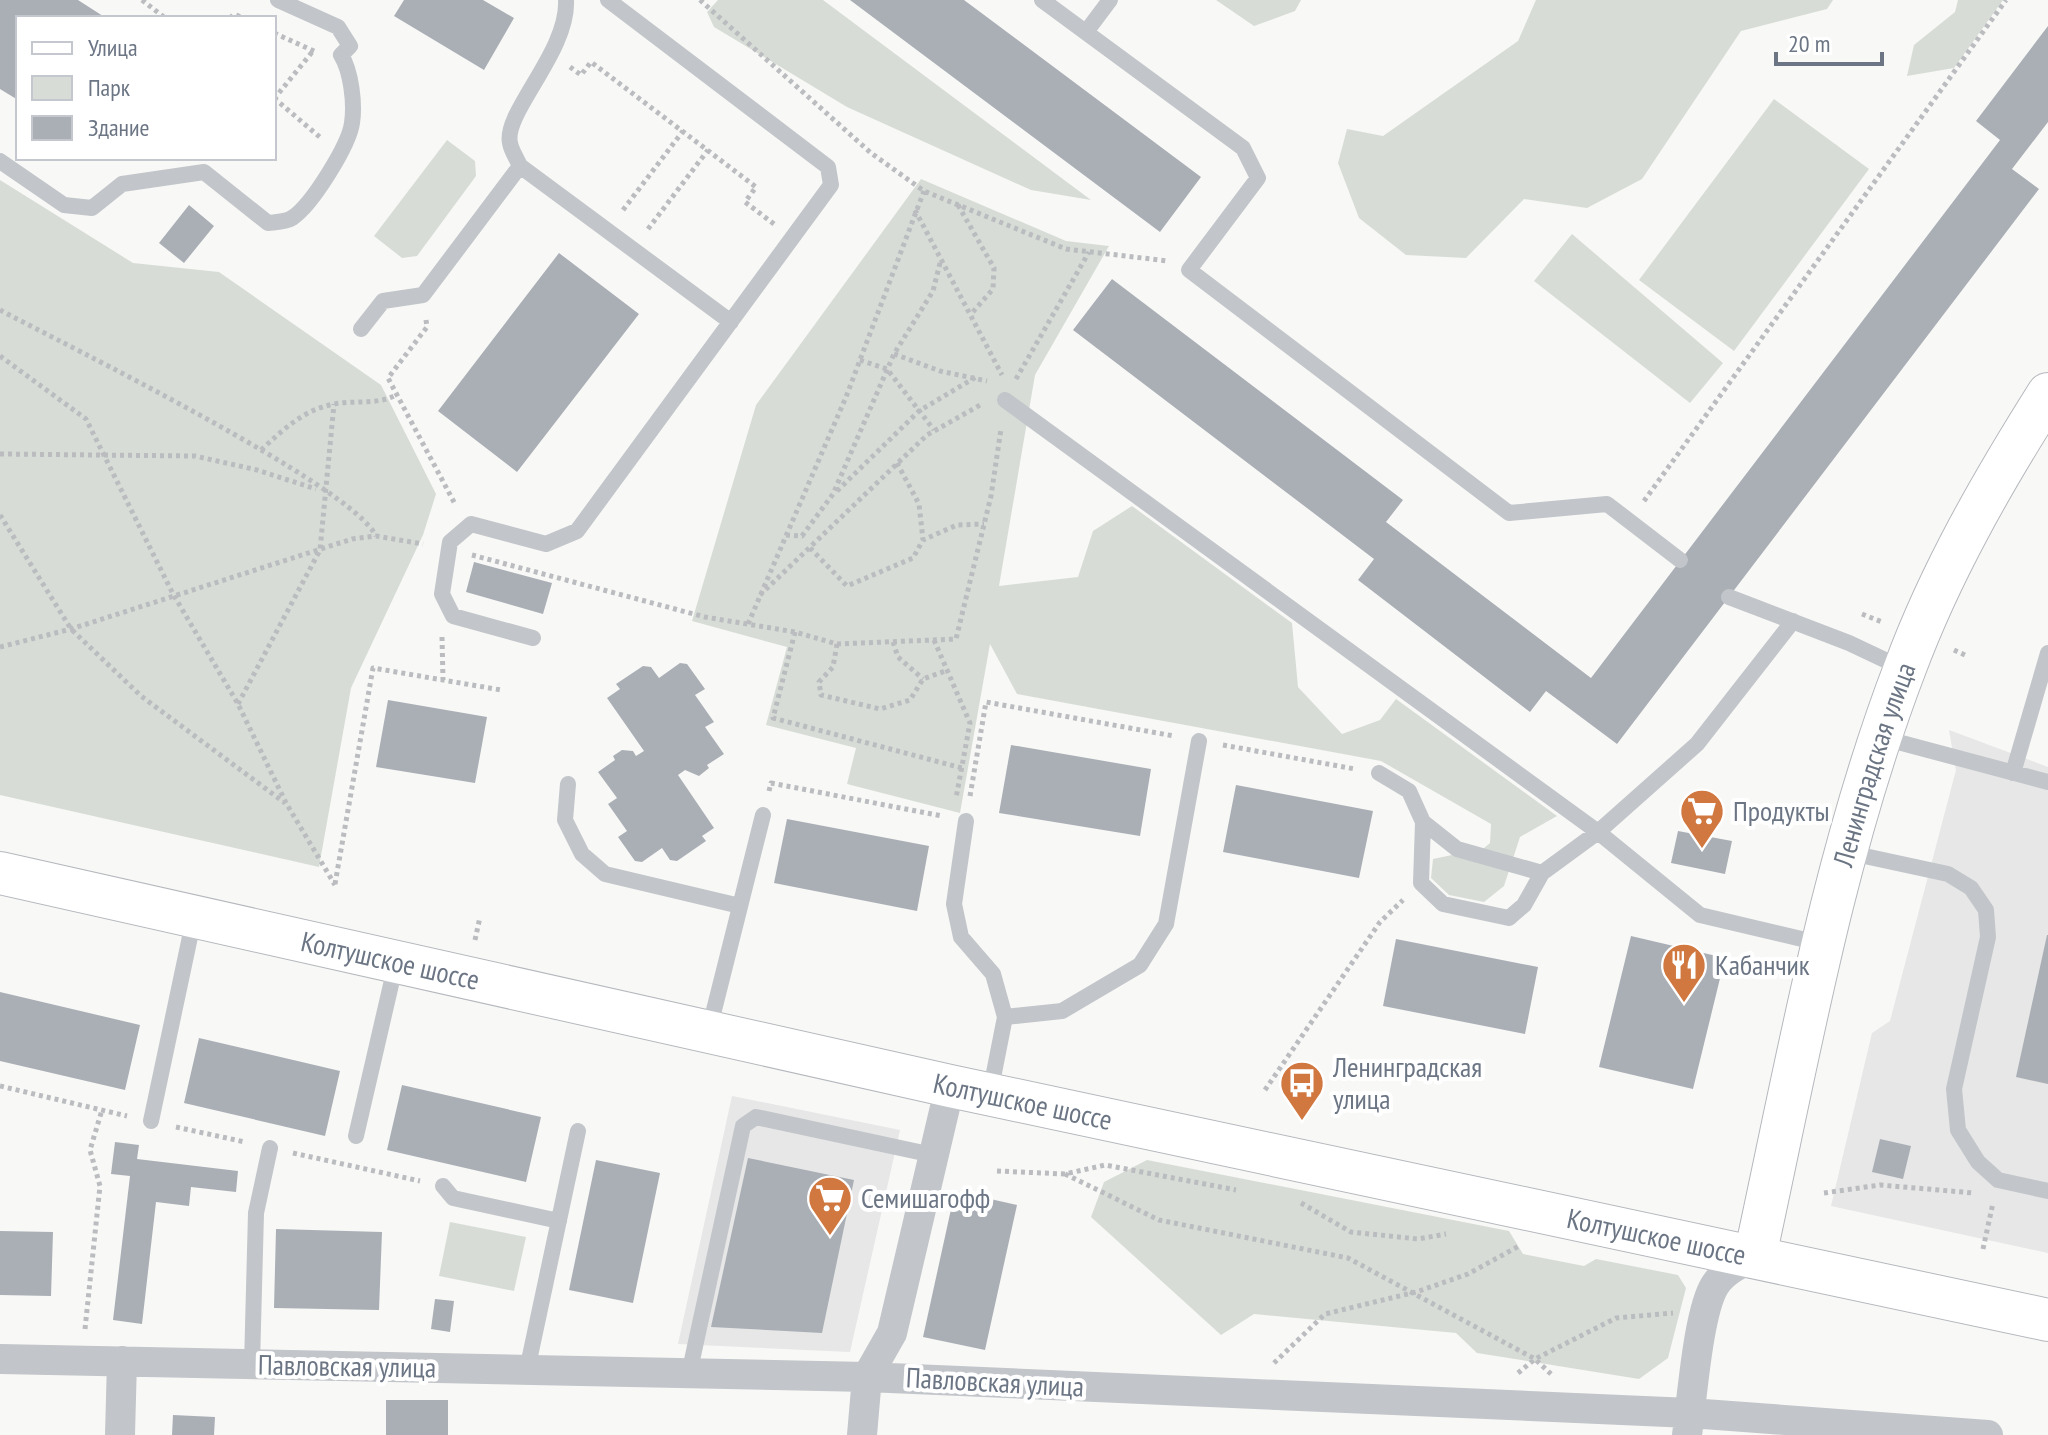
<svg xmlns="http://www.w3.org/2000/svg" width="2048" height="1435" viewBox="0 0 2048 1435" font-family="'PT Sans Narrow',sans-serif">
  <rect width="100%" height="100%" fill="#f8f8f6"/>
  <path fill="#e6e7e6" d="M1949,730l99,37v486l-217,-47 41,-173 18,-12 66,-251z
    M732,1096l168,34 -50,222 -172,-8z"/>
  <path fill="#d7ddd6" d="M718,0h105l268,200 -60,-10 -184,-83 -133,-80 -7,-15z
    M1216,0h85l-6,11 -41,15z
    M1536,0h297l-6,9 -86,22 -99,148 -55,29 -63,-9 -58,59 -60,-3 -47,-37 -21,-55 9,-34 36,7 135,-95z
    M1958,0h45l-49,68 -47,8 7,-31 41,-33z
    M1774,99l95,70 -135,182 -95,-71z
    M447,140l28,21 1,15 -59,80 -15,2 -28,-22z
    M921,179l145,62 43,5 -74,129 -36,211 79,-9 15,-46 39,-25 160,117 6,64 44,47 38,-14 16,-21 161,117 -37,21 -16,49 -20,16 -35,-7 -18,-17 2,-19 19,-4 19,4 19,-16 1,-19 -110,-63 -364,-67 -27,-50 -30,169 -113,-29 9,-36 -90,-23 21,-78 -95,-26 64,-216z
    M0,180l133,83 86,9 162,113 55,109 -13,41 -72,153 -32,179 -319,-72z
    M1572,234l151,129 -33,40 -156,-122z
    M1147,1160l362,71 14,23 61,12 12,-7 82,16 8,13 -18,70 -29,21 -162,-26 -21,-20 -202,-19 -33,21 -130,-118 13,-35z
    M450,1222l76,15 -12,54 -75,-15z"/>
  <path fill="#aaafb6" d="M0,0h78l28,18h-88v82l-18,-11z
    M404,0h79l31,18 -30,52 -90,-54z
    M850,0h114l237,177 -41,55z
    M2048,26v96l-36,47 27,20 -422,555 -71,-53 -16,21 -172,-132 16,-21 -301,-229 39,-51 291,221 -17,22 205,156 409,-538 -24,-19z
    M189,205l25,21 -30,37 -25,-20z
    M559,253l80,61 -122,158 -79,-61z
    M474,562l78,21 -9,31 -77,-22z
    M680,663l7,1 18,25 -10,6 19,27 -9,5 19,27 -17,11 2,3 -10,8 -14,-6 -7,5 36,53 -12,8 4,5 -29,20 -7,-1 -8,-12 -20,14 -7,-1 -17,-24 9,-6 -19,-27 9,-6 -19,-26 17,-12 -2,-4 9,-6 11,1 3,5 8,-5 -37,-53 13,-9 -4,-5 27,-18 8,1 8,11z
    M388,700l99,17 -12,66 -99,-16z
    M1011,745l140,24 -11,67 -141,-23z
    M1236,785l137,26 -14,67 -136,-26z
    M787,819l142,27 -12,65 -143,-28z
    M1678,831l54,10 -7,33 -54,-11z
    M2047,935h1v149l-32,-7z
    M1631,936l94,22 -32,131 -94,-22z
    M1396,939l142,28 -13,67 -142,-28z
    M0,992l140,33 -15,65 -125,-29z
    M199,1038l141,33 -15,65 -141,-33z
    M402,1085l139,32 -15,65 -139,-32z
    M1880,1139l31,7 -8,33 -31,-7z
    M115,1142l24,3 -2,14 101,12 -2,21 -45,-5 -2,19 -33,-4 -14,122 -29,-4 17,-144 -19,-2z
    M748,1158l106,22 -32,153 -111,-6z
    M596,1160l64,13 -27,130 -64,-13z
    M955,1191l62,14 -32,145 -62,-13z
    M276,1229l106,3 -3,78 -105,-2z
    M0,1231l53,1 -2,64 -51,-1z
    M435,1299l19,2 -4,31 -19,-3z
    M386,1400h62v35h-62z
    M173,1415l42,2 -1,18h-42z"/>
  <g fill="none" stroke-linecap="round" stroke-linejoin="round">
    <g stroke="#b5b8bd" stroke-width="44">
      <g id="secondary">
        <path id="s1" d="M0,873l950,213 1098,234"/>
        <path id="s2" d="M1755,1256c43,-197 78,-400 150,-588 36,-97 88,-187 143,-274"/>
      </g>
    </g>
    <path stroke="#babcbf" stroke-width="5" stroke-dasharray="4 4" stroke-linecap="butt" d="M142,0l23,18
      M700,0l171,153 53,38 142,58 102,12
      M230,18l4,-4 9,4
      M274,33l42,19
      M570,67l11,8 10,-13 165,125 -11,15 29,22
      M274,98l48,41
      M274,99l39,-48
      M958,205l36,63 -1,21 -22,25
      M623,210l60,-79
      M915,210l87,165
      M648,229l60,-79
      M0,310c64,34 353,176 376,226
      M426,320l1,7 -39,51 67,126
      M894,354l46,17 47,10
      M0,356l86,63 87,175 65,110 48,99 49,82
      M860,360l27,9 47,61
      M1016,379l73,-127
      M261,450c23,-21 42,-40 73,-46 21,-4 44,1 62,-9
      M0,454l195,2 62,14 59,19
      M897,463l22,41 4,36
      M837,491l82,-80 57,-34
      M1644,501l362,-501
      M0,515l71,114 70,67 144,107
      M786,535l16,1 31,-42 61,-140 39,-63 8,-32
      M810,548l37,38 66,-28 10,-18 34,-15 27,-1
      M472,555l233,62 90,15 42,12 119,-5 35,-143 10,-67
      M760,595l167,-160 55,-31
      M1862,614l20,8
      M748,624l98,-227 78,-206
      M795,632l-22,86 189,50
      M442,637l1,43
      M934,640l36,83 -14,75
      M893,642l5,15 25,22
      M837,644l-4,23 -14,15 2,13 59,14 30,-9 13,-21 25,-9
      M0,647l71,-18 281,-90 24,-3 47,8
      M1954,650l13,6
      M238,704l82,-154 14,-146
      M1223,745l132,24
      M769,791l2,-8 171,33
      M970,796l16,-94 188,34
      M335,884l38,-216 128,22
      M475,940l5,-23
      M0,1086l127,30
      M1265,1090l115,-168 23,-22
      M176,1127l69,15
      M293,1153l127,28
      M997,1171l68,3 40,-9 131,25
      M1065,1174l94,46 189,38 187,101 16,15
      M1824,1193l56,-8 94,8
      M1301,1203l50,29 67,7 28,-5
      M1983,1249l10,-46
      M85,1329l15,-143 -10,-36 12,-40
      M1274,1363l51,-49 91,-22 52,-18 51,-28
      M1518,1373l17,-14 81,-41 57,-5"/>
    <path stroke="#c2c5c9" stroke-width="16" d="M566,0c3,51 -63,113 -56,143 1,7 7,16 10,23l211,156
      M1042,0l201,148 15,30 -69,92 320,243 98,-9 73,56
      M1086,32l24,-32
      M0,161l64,44 28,3 30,-24 82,-12 64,51c8,-1 18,-1 24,-5 20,-13 57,-73 60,-95 3,-20 -1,-52 -11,-68l9,-9 -12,-19 -60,-27
      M361,329l22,-28 40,-6 97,-129
      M1005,400l593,432 102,83 123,29
      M1729,597l120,46 55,26
      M533,638l-80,-22 -11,-22 8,-52 21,-18 75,20 31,-13 254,-346 -3,-18 -220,-167
      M1883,738l165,44
      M1379,773l30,18 14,31 34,27 85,24
      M2013,773l35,-120
      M568,784l-3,36 17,34 23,20 135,32
      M966,821l-12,83 7,33 32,37 12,43 -15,76
      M1423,822l-2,61 22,21 66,14 15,-13 18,-32 56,-41 99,-88 96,-123
      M1846,852l102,22 23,14 15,22 2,27 -34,152 4,41 20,32 20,18 50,11
      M1005,1017l57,-6 78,-46 26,-41 33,-183
      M709,1030l54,-215
      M151,1121l43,-203
      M356,1136l40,-173
      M443,1186l10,12 106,23
      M252,1364l4,-151 14,-65
      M527,1370l51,-239
      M689,1374l54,-248 13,-9 177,38"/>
    <path stroke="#c2c5c9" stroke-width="30" d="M0,1359l867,18 823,36 298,22
      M120,1435l2,-74
      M862,1435l5,-58 25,-44 58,-247
      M1687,1435c5,-35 11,-123 28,-150 9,-14 26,-22 40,-29"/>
    <use href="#secondary" stroke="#fff" stroke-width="42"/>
  </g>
  <defs>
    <g id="supermarket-pin" transform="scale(2.3)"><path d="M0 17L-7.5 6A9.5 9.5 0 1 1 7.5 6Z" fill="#d0783f" stroke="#fff"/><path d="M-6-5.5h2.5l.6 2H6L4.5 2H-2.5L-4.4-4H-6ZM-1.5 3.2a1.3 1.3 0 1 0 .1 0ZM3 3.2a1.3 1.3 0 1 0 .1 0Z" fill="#fff"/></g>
    <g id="restaurant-pin" transform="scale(2.3)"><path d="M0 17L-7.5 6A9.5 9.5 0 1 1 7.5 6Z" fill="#d0783f" stroke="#fff"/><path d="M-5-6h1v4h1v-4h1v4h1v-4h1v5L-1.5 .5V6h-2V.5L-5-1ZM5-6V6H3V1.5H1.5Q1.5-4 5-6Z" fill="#fff"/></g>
    <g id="bus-pin" transform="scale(2.3)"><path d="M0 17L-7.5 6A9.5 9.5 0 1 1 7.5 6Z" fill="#d0783f" stroke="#fff"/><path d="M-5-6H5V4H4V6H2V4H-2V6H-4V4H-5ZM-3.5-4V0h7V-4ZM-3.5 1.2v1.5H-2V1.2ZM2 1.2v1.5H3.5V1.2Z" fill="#fff"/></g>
  </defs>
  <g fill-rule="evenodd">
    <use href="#supermarket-pin" x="1702" y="811"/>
    <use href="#restaurant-pin" x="1684" y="965"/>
    <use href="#bus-pin" x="1302" y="1083"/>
    <use href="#supermarket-pin" x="830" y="1198"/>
  </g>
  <g text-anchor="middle" stroke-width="8" stroke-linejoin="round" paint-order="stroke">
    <g font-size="28" fill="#6b7584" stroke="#fff">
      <text dy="10" stroke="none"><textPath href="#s2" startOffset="506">Ленинградская улица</textPath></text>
      <text dy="10" stroke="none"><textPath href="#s1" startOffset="400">Колтушское шоссе</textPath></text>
      <text dy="10" stroke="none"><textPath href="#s1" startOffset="1048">Колтушское шоссе</textPath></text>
      <text dy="10" stroke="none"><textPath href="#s1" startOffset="1696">Колтушское шоссе</textPath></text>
      <text transform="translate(347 1366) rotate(1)" y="10">Павловская улица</text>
      <text transform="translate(995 1382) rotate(3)" y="10">Павловская улица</text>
    </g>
    <g font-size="28" fill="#6b7584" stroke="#fff" text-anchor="start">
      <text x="1733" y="821">Продукты</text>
      <text x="1715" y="975">Кабанчик</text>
      <text x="1333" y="1077">Ленинградская<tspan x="1333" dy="32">улица</tspan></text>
      <text x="861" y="1208">Семишагофф</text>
    </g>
  </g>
  <rect x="16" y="16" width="260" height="144" fill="#ffffff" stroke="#c4c8ce" stroke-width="2"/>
  <rect x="32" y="42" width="40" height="12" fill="#ffffff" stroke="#c4c8ce" stroke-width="2"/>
  <text x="88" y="56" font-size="24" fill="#6b7584">Улица</text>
  <rect x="32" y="76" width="40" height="24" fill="#d7ddd6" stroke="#c4c8ce" stroke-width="2"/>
  <text x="88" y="96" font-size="24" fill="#6b7584">Парк</text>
  <rect x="32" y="116" width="40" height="24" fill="#aaafb6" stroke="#c4c8ce" stroke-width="2"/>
  <text x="88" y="136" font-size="24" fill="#6b7584">Здание</text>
  <path d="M1776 52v12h106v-12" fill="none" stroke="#6b7584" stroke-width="4"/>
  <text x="1788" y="52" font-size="24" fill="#6b7584" stroke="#ffffff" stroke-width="6" paint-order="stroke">20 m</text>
</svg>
